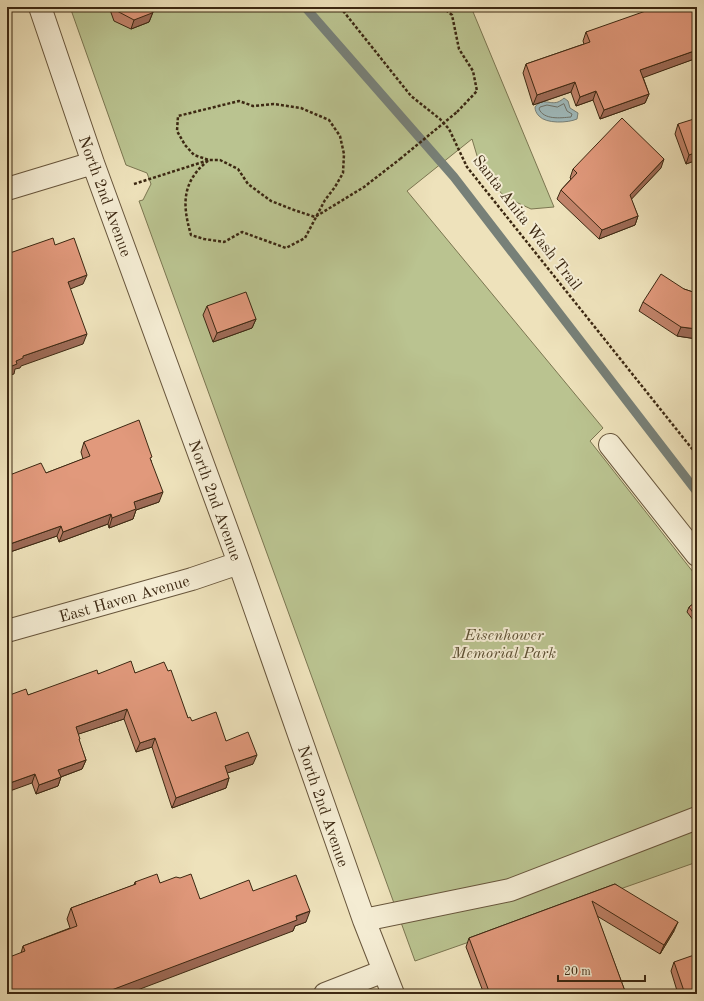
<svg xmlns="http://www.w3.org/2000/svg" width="704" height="1001" viewBox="0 0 704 1001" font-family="'Old Standard TT',serif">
  <rect width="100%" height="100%" fill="#eee2bb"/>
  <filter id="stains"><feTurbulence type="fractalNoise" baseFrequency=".005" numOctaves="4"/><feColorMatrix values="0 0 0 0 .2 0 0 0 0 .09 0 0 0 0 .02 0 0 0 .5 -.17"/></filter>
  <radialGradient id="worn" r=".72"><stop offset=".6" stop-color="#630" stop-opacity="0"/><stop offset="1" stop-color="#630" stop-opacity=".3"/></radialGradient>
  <path fill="#bac390" stroke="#7b7651" d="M70,7h401l83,200 -23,2 -26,-12 -16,-17 -11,-21 -6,-20 -65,52 196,237 -13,13 107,136v285l-282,99 -276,-760 4,-1 8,-16 -4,-11 -21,-8z"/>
  <path fill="#9fbabc" stroke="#778078" d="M564,98l4,3 2,7 8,5 -1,6c-9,4 -31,5 -38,-3 -3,-3 -4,-6 -4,-9 8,-10 14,-2 23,-5 2,-1 4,-2 6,-4z"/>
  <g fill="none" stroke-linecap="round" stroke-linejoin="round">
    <path stroke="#6e7167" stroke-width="1" d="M564,104l3,7 5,3 -1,3c-11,1 -27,3 -32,-8l1,-2 7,-2 10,2z"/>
    <path stroke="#778078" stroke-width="9" d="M305,7l149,170 243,315"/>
    <g stroke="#68563c" stroke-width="24">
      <path id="minor" d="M40,7l53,156 146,400 125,357 29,74
        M7,189l86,-26
        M610,445l87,110
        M7,631l185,-52 47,-16
        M364,920l146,-30 187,-72
        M325,994l59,-23"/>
    </g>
    <path stroke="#3c2812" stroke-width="2.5" stroke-dasharray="3 2" stroke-linecap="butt" d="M340,7l71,89 29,23 9,10 18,38 230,288
      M442,7l10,8 7,34 14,22 4,20 -20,21
      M134,184l75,-24c-5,4 -10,8 -14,14 -14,19 -10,40 -4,61l13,4 20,3 18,-10 44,16 19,-10 20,-38 10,-13 8,-14 1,-19 -4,-18 -11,-16 -28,-12 -27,-4 -21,2 -14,-5 -61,15 -1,15 8,14 9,10 15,5h11l18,9 10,15 23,17 23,9 21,7 49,-30 36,-28"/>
    <use href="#minor" stroke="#f4ecd3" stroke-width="22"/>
    <path stroke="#3c2812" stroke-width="2.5" stroke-dasharray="3 2" stroke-linecap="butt" d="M400,159l57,-47"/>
  </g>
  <path fill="#c2846b" stroke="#3c2812" d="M109,7h46l-6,15 -18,7 -17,-8z
    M697,7v51l-54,19 6,17 -4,9 -45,16 -7,-19 -17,6 -5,-14 -38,13 -10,-32 3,-9 58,-20 -1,-3 3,-9z
    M678,124l19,36 -11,4 -11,-30z
    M661,168l-30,31 7,17 -3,9 -36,14 -42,-40 4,-9 10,-11 -1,-1 3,-9z
    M684,289l9,3 4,1v46l-20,-3 -38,-25 4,-9z
    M207,306l49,13 -4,9 -39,14 -10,-27z
    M84,442l67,18 8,42 -23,8 -3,9 -24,9 -1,-4 -49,18 -2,-6 -50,17v-77l39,-3 37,-14 -2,-7z
    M697,601v24l-10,-13 2,-5z
    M168,671l20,47 4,3 34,20 27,23 -26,9 2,5 -3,10 -54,20 -20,-61 -16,5 -12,-33 -46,15 1,7 7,19 -4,9 -21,8 -3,9 -22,8 -4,-11 -4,-88 70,-21 37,-1z
    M135,882l25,1 40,16 53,-8 53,31 -11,4 -2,5 -272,22 2,-7 47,-18 -3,-9 4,-11 63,-23z
    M615,884l59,47 -14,23 -63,-38 29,78h-142l-18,-47 3,-9z
    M697,893v14l-4,-4z
    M674,962l23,32h-19l-7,-23z"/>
  <path fill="#9e6b57" stroke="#3c2812" d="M155,7l-6,15 -18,7 3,-9z
    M697,50v8l-60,22 3,-10z
    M575,82l-4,10 -38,13 4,-10z
    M596,91l-3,9 -17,6 4,-9z
    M649,94l-4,9 -45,16 4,-9z
    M697,152v8l-11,4 3,-9z
    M664,159l-3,9 -34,36 3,-9z
    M638,216l-3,9 -36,14 3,-9z
    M87,275l-4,9 -18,7 3,-9z
    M256,319l-4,9 -39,14 4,-9z
    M681,327l16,2v10l-20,-3z
    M87,334l-4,10 -62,22 -1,2 -5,1 -1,5 -7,2v-8l16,-12z
    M163,492l-4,10 -23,8 -3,9 -24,9 3,-10 22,-16z
    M111,514l-3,10 -49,18 4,-10z
    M61,526l-4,10 -50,17v-8z
    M127,709l-3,10 -51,17 3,-9z
    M155,738l-3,9 -16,5 4,-9z
    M257,755l-4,9 -31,11 3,-9z
    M86,760l-4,9 -27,10 3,-9z
    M35,774l-3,9 -25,9v-8z
    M61,777l-3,9 -22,8 3,-9z
    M229,778l-3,10 -54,20 4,-10z
    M310,911l-4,11 -11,4 -2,5 -166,63h-26z
    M678,922l-4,9 -14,23 4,-9z"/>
  <path fill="#e1997c" stroke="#3c2812" d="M116,7h39l-3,6 -18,7 -17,-9z
    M657,7h40v43l-57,20 9,24 -45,16 -8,-19 -16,6 -5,-15 -38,13 -11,-31 64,-22 -4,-10z
    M622,118l42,41 -34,36 8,21 -36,14 -41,-40 16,-17 -4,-4z
    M697,118v34l-8,3 -11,-31z
    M53,238l2,7 19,-7 13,37 -19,7 19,52 -64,22v2l-7,3 1,3 -10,4v-114z
    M661,274l23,15 9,3 4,1v36l-16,-2 -38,-25z
    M246,292l10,27 -39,14 -10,-27z
    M139,420l13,37 -2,1 13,34 -29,10 2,7 -24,9 -1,-4 -48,18 -2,-6 -54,19v-69l34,-13 5,10 44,-17 -6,-14z
    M697,601v17l-8,-11z
    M131,661l4,12 29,-11 4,9 3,-1 17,48 2,-1 2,4 24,-9 10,29 22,-9 9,23 -32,11 4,12 -53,20 -21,-60 -15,5 -13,-34 -51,18 4,12h-1l7,21 -28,10 3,7 -22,8 -4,-11 -28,10v-88l19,-7 2,6 69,-25 1,4z
    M157,874l3,9 16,-6 4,1 11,-4 9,25 49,-19 4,11 43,-16 14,36 -14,5 1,4 -196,74h-94v-36l18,-7 -2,-5 54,-20 -6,-18 65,-24 -1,-2z
    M615,884l63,38 -14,23 -72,-44 34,93h-136l-21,-56z
    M697,954v40h-12l-11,-32z"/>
  <g text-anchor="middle" stroke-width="4" stroke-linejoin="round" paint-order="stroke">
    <g font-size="16" fill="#3c2812" stroke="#f4ecd3">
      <text transform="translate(106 196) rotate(70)" y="6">North 2nd Avenue</text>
      <text transform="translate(528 222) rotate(52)" y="6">Santa Anita Wash Trail</text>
      <text transform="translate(216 500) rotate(70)" y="6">North 2nd Avenue</text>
      <text transform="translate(124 598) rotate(-16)" y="6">East Haven Avenue</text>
      <text transform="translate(324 806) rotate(71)" y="6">North 2nd Avenue</text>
    </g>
    <g font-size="16" font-style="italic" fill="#5c4f32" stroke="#f4ecd3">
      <text x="504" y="640">Eisenhower<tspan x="504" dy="18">Memorial Park</tspan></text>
    </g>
  </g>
  <rect width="704" height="1001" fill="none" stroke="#eee2bb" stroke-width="24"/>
  <rect x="8" y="8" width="688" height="985" fill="none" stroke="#3c2812" stroke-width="2"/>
  <rect x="12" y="12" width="680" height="977" fill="none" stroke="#3c2812"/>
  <path d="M558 975v6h87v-6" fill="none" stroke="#3c2812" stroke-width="2"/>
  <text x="564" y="975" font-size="12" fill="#3c2812" stroke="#f4ecd3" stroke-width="3" paint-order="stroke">20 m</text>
  <rect width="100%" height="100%" filter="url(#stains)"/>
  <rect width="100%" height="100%" fill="url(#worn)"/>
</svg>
